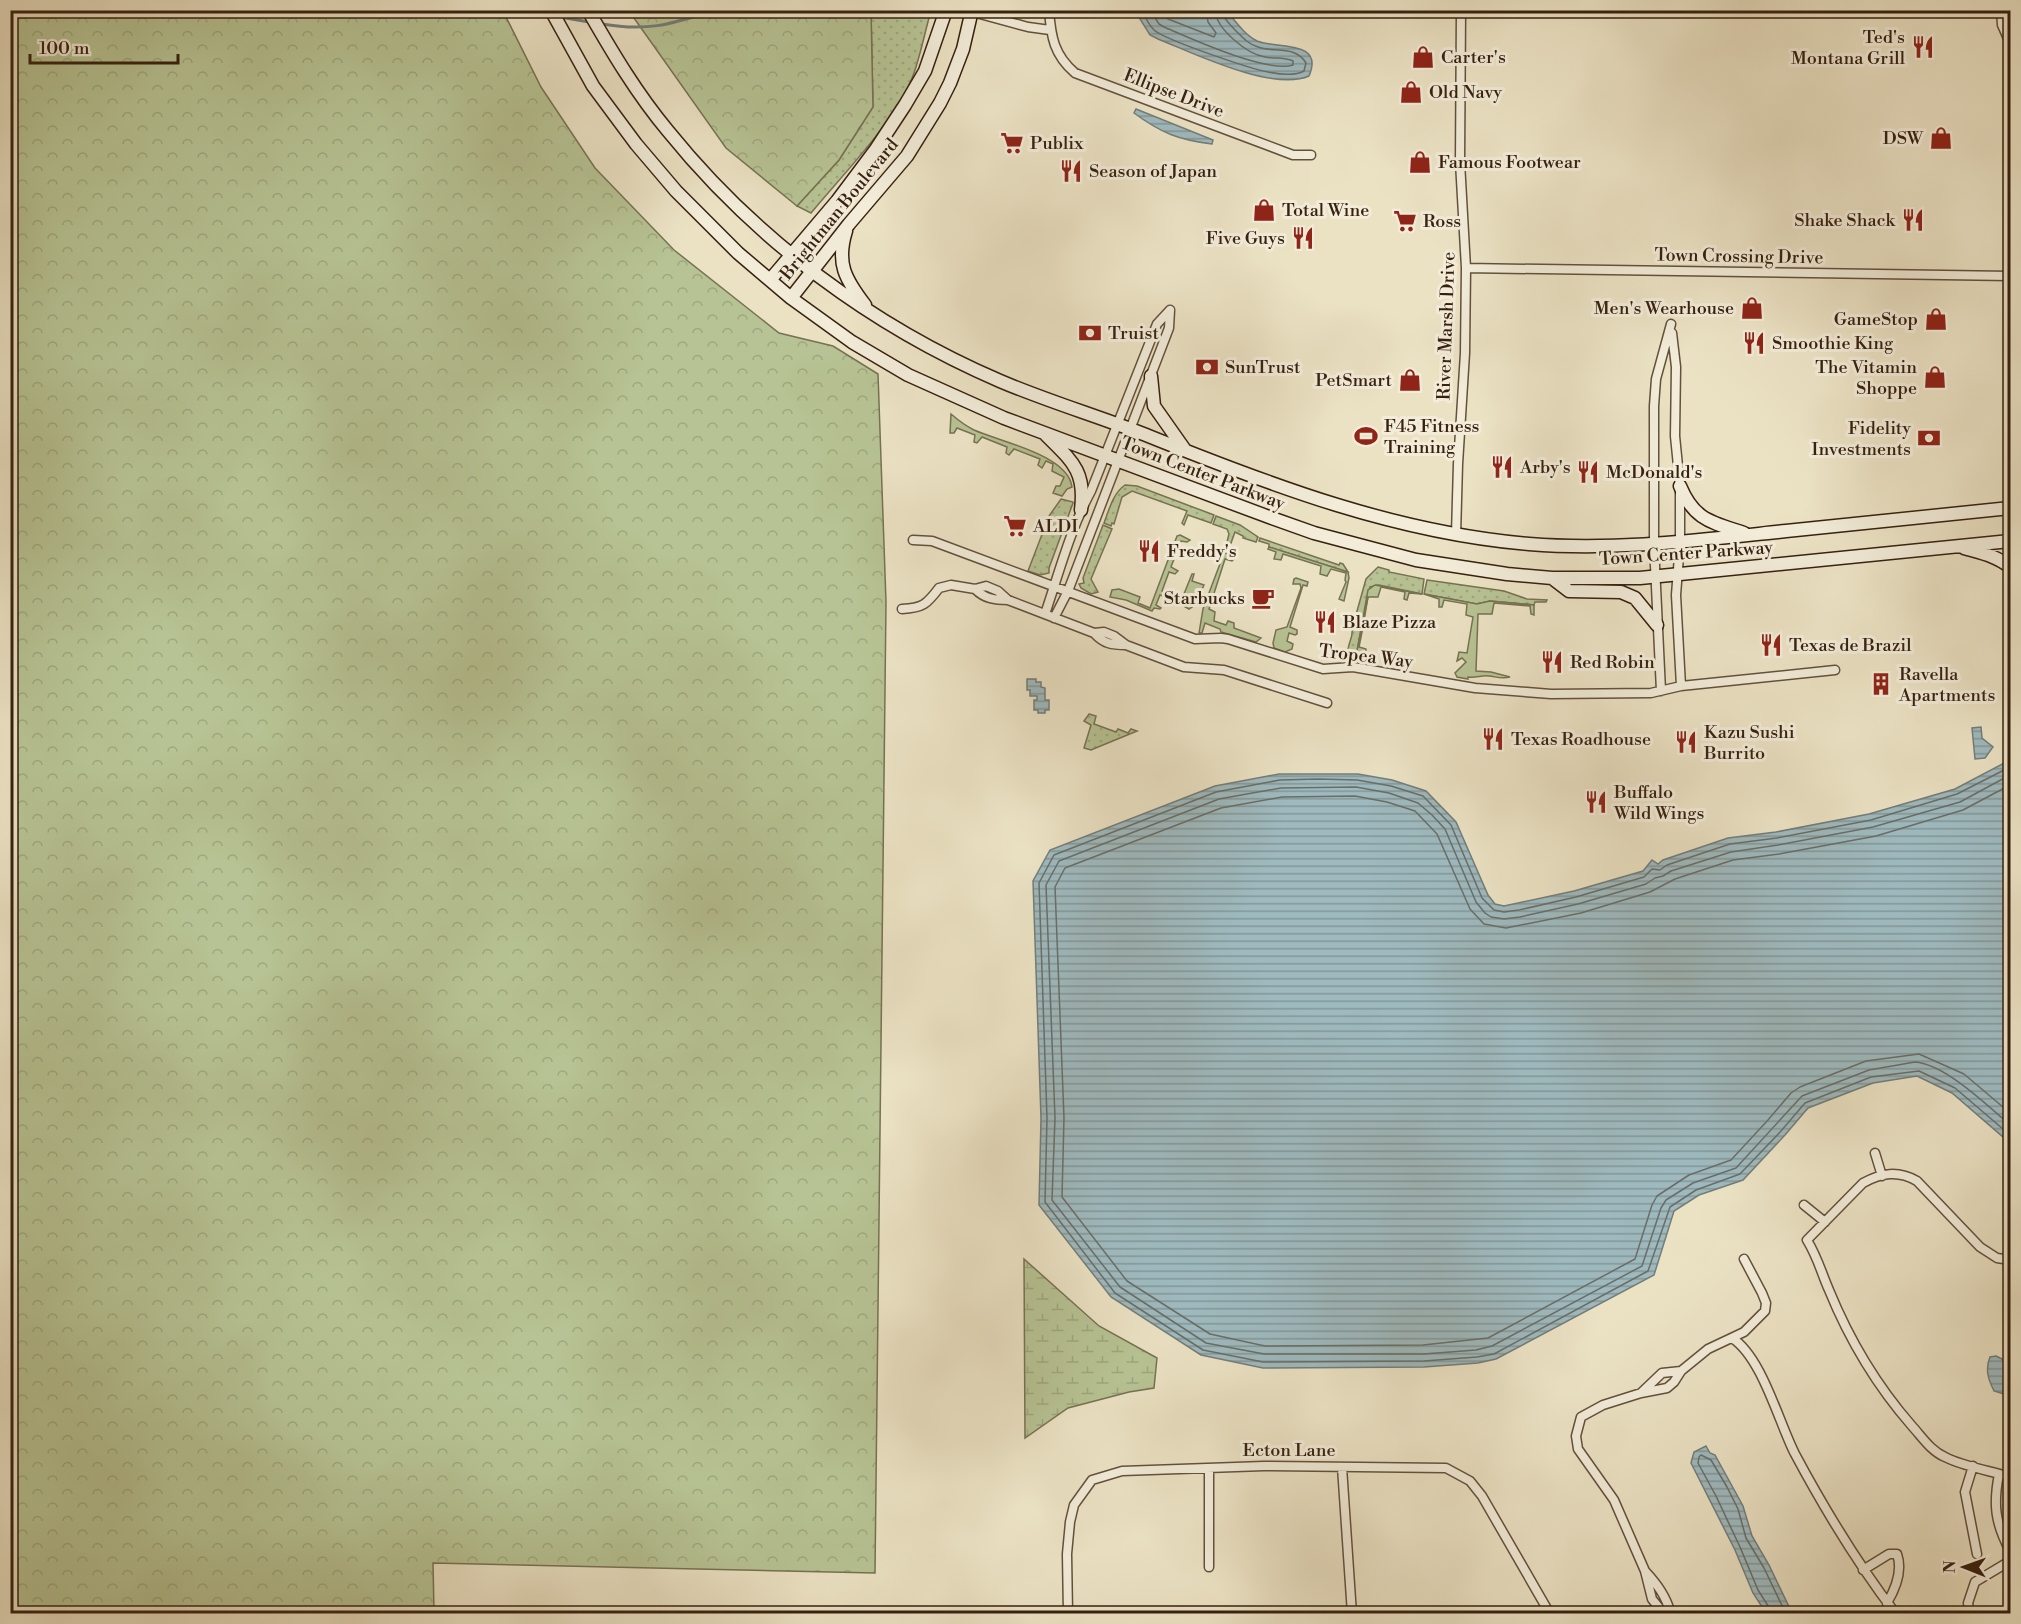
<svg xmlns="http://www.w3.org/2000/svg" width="2021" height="1624" viewBox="0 0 2021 1624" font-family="'Libre Bodoni',serif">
  <defs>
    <pattern id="grass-dots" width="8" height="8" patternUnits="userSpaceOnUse" patternTransform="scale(1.5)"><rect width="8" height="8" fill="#b7c394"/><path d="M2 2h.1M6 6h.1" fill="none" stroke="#9ea77e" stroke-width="1.8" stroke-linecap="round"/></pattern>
    <pattern id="forest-crowns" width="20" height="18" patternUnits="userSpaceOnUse" patternTransform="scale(1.5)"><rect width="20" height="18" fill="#b7c394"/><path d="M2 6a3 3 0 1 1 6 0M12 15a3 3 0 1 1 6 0" fill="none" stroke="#9ea77e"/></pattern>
    <pattern id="wetland-marsh" width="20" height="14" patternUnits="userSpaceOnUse" patternTransform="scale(1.5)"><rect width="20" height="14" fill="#b7c394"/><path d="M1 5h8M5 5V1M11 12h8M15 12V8" fill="none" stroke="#9ea77e"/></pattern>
    <pattern id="water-rules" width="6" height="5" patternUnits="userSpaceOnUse" patternTransform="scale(1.5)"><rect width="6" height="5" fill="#9ebabf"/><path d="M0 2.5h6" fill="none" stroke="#82979a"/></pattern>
  </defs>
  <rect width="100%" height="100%" fill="#ebe2c4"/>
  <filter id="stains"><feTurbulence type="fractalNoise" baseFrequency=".00333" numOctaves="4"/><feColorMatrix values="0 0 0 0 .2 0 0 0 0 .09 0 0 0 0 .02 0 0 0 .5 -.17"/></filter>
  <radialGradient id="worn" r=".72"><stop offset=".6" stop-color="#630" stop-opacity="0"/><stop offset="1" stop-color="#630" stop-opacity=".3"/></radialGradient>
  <path fill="url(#grass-dots)" stroke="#767252" stroke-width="1.5" d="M871,11h60c-6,20 -10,42 -17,62 -17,47 -70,100 -103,140l-14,-7 42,-46 34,-53z
    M1125,485l12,1 77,29 -3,8 -23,-8 -4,10 -2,-2 5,-12 -55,-20 -10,6 -8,27 -2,-1 -1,3 -7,-3c5,-13 9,-30 21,-38z
    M1061,499l12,3v1l-24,65v5l-9,2 -12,-4 21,-55z
    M1216,516l24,9 18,12 -2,5 -13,-4v-2l-8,-4 -4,11 -4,-1 2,-8 -2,-5 -14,-5z
    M1103,525l9,4 -21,50 7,13 -7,2 -10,-6 -2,-4 5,-1 -1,-5z
    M1260,538l79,27 1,-2 3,1 5,8 -79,-25v-3l-10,-3z
    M1378,567l11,3v2l35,7 -2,15 -43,-9 -9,2 -13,64 -7,7c-6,-11 4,-19 2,-29l14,-50z
    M1427,580l77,11 23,8 20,1 -1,2h-11l-1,3 -44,-4 -13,3 -53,-10z
    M1089,714l7,2 -2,8 22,8 2,-3 10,4 3,-4 6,2 -46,19 -7,-2 7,-23 -7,-4z"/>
  <path fill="url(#forest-crowns)" stroke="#767252" stroke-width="1.5" d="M11,10l492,1 38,76 54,81 79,82 105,83 54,13 45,28 8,228 -11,971 -442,-10 1,50h-423z
    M629,11h242l2,96 -34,53 -42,46 -71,-58z"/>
  <path fill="url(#wetland-marsh)" stroke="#767252" stroke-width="1.5" d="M1024,1259l75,67 58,32 -3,30 -25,4 -61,16 -43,30z"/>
  <path fill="#b7c394" stroke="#767252" stroke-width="1.5" d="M951,414c7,6 15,12 23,16 27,12 94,25 98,57l-5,2 -5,7 -9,-3 3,-7h4l4,-9 -12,-6 1,-7 -7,-3 -4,7 -4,-3 2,-6 -26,-10 -5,6 -3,-2 1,-6 -25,-10 -5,6 -3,-1 1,-7 -18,-7 -3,5h-4z
    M1180,535l10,5 -3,2 -6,-1 -10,26 7,4 -3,3 -6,-2 -7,19 7,2v3l-3,1 -6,-2 -4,10 5,3 -1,1 -6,-1 -2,3 -26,-11 -16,-3 2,-7 7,-1 21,8 -2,6 12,5 27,-72z
    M1269,547l79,25 1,6 -5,23 -5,-2 7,-17 -1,-2 1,-7 -15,-4 -4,7 -7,-2 1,-8 -38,-12 -2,6 -7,-1 2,-7 -8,-3z
    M1224,553l5,1 5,5 -2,2 -7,-2 -16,50 6,3 -1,9 12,4 2,-4 6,2v5l27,10 -5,4 -35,-10 -1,-3 -15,-6 -3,10h-3l4,-24z
    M1192,574h2l-2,7 12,4 -9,20 -6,4 -9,-5z
    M1296,578l12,4 -1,4 -4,-1 -13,42 7,3v4l-2,1 -6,-2 -2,8 6,3 -1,5 -7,3 -11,-4 -1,-5 3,-13 11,-3 14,-39 -1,-4h-7l1,-5z
    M1375,585l47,9 -13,-1 -2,7 -3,-1 1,-7 -24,-5 -3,10h-10l-4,24 6,1 1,4 -2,1h-6l-4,20 7,2 -1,9 -5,3 -10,-3 7,-7 11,-61z
    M1424,594l53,10 13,-3 44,4v10l-3,-1 -1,-8 -36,-3 -2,11h-14l-2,57 15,1 19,5c-8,2 -13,0 -21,-1 -7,-1 -13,2 -21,1v2l-11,-2 -2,-4 11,-11 -4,-4 -5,3 2,-9 8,1 6,-36 -7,-2 1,-11 -23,-4 -2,7h-3v-8z"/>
  <path fill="url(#water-rules)" stroke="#747d79" stroke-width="1.5" d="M1135,11h92c8,10 18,24 30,30 18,8 68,-2 52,35 -36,16 -116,-23 -151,-37l-8,-4z
    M1136,109l77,31 -1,4c-33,-4 -51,-11 -78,-31z
    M1027,679h9v3h5v5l4,1v12h4v10h-4v3h-7v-3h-4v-10h3v-4h-7v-6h-3z
    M1981,727l1,11 11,9 -8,11 -10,1 -3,-31z
    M2010,760v383l-58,-50 -35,-17 -44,7 -65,25 -23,27 -42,45 -44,15 -25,16 -20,64 -158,84 -18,4 -54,4 -161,1 -62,-13 -90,-58 -72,-92 2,-87 -8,-237 17,-31 165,-64 64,-12h79l34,6 34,11 30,31 32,73 7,9 9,2 70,-15 69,-20 9,-11 6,4 5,-4 65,-22 48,-6 93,-18 86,-25z
    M1996,1356l14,7v33l-16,-5c-6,-12 -9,-22 -4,-34z
    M1706,1446l4,7 5,2 28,51 9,30 17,29 23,48h-26l-13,-20 -18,-43 -44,-87 3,-11z"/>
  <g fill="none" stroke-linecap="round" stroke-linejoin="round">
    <path stroke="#6a6e67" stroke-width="1.5" d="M1142,10c3,7 7,15 12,20 11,10 97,39 114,42 10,2 27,4 36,-1l2,-8c-11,-18 -32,-10 -48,-16 -10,-3 -16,-10 -23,-17 -5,-6 -12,-11 -13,-20
      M1150,10l9,14 5,3c28,12 102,46 129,38v-4c-9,-4 -18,-2 -28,-4 -18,-3 -49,-28 -50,-47
      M1161,10l7,9 46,18 2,-4 -8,-11 -2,-12
      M2010,767l-53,27 -86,26 -94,18 -47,6 -63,21 -7,5 -8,-1 -8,8 -68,20 -57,13 -15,2 -10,-2 -12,-12 -31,-73 -28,-29 -32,-10 -34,-6 -39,-1 -38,1 -64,12 -162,63 -15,28 8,235 -2,84 70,91 88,57 60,12 161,-1 53,-4 17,-3 154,-83 22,-64 26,-17 44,-16 41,-43 24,-28 66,-26 48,-6 36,17 55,47
      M2010,775l-50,27 -87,25 -95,18 -47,7 -60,19 -8,5 -8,2 -9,6 -68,20 -58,13 -16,2 -13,-2 -6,-4 -9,-11 -31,-73 -13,-14 -14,-12 -29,-10 -33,-6 -75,1 -62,11 -160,62 -13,24 9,233 -3,82 68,87 86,56 58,11h160l52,-4 16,-4 150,-80 19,-58 5,-8 27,-17 43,-15 66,-72 67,-26 46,-8c30,2 73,44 95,63
      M2010,785l-47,25 -87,26 -97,18 -46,6 -58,19 -25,13 -69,21 -75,15 -22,-4 -14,-15 -33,-75 -22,-23 -28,-9 -32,-6 -73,1 -61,11 -156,60 -10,19 9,231 -2,79 65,84 83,53 55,12 158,-1 65,-7 147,-79 17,-54 5,-9 32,-21 42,-15 37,-40 23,-27 9,-6 66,-26 53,-7 45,20 46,39
      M1770,1614v-5l-12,-19 -18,-43 -24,-51 -18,-33 1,-6 2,-2 10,5 16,27 11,22 8,29 18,30 22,46"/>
    <path stroke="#747d79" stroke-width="3" d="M523,10l28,6
      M560,17l29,5
      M602,24c47,8 69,0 114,-14"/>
    <g stroke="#63513c" stroke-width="11">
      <path id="street" d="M1049,10c2,27 5,45 26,63l218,82h18
        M2001,10l1,15 8,18
        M969,11l59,16 22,3
        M1466,268l544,8
        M1672,333l4,34 -1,69 5,50v57l-4,52 5,91
        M1456,535l2,-71 7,-111 1,-85 -6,-106 1,-152
        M913,540l19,1 263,98 26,-1 7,1 95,30 30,-2 122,21 76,6 100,-1 30,-7 154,-16
        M975,589c10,10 20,11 33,11l86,33 10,-1 10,4 12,9 58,22 40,3 103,33
        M902,609c21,-1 25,-5 37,-21l12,-3 24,4 11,-3 12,5 10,9
        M1045,614c14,-41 25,-84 46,-123l66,-167 13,-14
        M1054,618l14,-27 101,-263 1,-18
        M1094,633c10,11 18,12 32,12
        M1661,691l-7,-146v-139l2,-27 15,-55
        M1875,1153l7,23
        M1804,1205l21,17
        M2010,1260l-13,-2 -17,-11 -63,-66c-19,-11 -36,-8 -54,2l-56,57c11,18 14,32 22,50 20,49 48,96 83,136 10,11 19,25 33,31 17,9 46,14 65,20
        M2010,1286v1
        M1732,1338c30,19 47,85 63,116 30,56 62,109 101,160
        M1641,1393l21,-20 19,-2
        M1973,1466l-8,26 12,62
        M1342,1467l10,147
        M1999,1474c-6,30 -4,49 11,77
        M1209,1567v-99
        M1863,1570l26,-16h8c6,17 -1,34 -10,49
        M1645,1571c12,13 21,25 26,43
        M1068,1614l-1,-60 3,-32 4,-17 18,-25 30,-9 142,-5 182,2 24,13 12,15 68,118
        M1664,1614l-12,-15 -7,-28 -31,-71 -36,-51 -2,-13 5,-19 22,-12 38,-12 26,-5 7,-6 7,-11 27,-22 36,-17 21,-21 1,-8 -4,-10 -18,-34
        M1970,1614l-2,-11 7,-21 35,-21"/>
    </g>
    <g stroke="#36210f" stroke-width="15">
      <path id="secondary" d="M551,10l42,76 43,58 40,47 62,62 53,45 61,44 56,33 96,43 265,99 45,16 102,27 91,14 45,4h88l370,-37
        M588,10c24,42 49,84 80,121 88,109 204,195 332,250 49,21 101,36 151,56 122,49 246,96 378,107 86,7 171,-4 257,-13 75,-8 150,-15 224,-23
        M846,231c-10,32 -1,48 19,74
        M770,280l67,-79 39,-52 29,-44 20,-34 21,-61
        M791,298l58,-74 58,-68 33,-53 10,-20 13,-34 9,-39
        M1151,376l3,30 31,44
        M1046,435c26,26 40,36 35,75
        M1680,486c14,34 31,36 64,47
        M1964,548c17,5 33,8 46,19
        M1552,578l17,13 52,1 14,6 22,27"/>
    </g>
    <use href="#street" stroke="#f2ecd9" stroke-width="8"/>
    <use href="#secondary" stroke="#f2ecd9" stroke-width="12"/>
  </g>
  <defs>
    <g id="restaurant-bare" transform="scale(1.8)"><path d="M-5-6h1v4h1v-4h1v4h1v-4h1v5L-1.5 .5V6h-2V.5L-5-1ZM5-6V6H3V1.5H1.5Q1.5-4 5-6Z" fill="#8f2418" stroke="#f2ecd9" stroke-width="2.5" paint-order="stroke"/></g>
    <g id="shop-bare" transform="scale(1.8)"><path d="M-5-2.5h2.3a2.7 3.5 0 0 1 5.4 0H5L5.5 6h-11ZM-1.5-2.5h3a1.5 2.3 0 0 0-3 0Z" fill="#8f2418" stroke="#f2ecd9" stroke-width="2.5" paint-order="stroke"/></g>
    <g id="supermarket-bare" transform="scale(1.8)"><path d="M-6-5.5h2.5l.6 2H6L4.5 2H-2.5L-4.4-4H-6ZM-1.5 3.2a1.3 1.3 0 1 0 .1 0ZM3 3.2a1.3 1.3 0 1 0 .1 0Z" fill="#8f2418" stroke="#f2ecd9" stroke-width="2.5" paint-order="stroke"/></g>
    <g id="bank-bare" transform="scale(1.8)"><path d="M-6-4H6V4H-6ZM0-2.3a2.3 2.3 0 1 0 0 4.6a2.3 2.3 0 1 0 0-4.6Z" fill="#8f2418" stroke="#f2ecd9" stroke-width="2.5" paint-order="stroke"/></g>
    <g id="stadium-bare" transform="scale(1.8)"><path d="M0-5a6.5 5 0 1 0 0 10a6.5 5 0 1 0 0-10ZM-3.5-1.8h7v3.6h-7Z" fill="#8f2418" stroke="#f2ecd9" stroke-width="2.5" paint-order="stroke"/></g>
    <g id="cafe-bare" transform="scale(1.8)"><path d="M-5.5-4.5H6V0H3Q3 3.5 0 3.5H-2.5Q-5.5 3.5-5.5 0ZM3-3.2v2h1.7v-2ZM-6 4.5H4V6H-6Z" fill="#8f2418" stroke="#f2ecd9" stroke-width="2.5" paint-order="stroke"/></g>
    <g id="building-bare" transform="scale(1.8)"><path d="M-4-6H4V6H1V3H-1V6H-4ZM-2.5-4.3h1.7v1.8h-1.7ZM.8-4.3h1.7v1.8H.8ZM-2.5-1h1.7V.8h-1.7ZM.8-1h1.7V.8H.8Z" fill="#8f2418" stroke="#f2ecd9" stroke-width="2.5" paint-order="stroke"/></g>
  </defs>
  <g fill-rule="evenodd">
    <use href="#restaurant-bare" x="1923" y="47"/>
    <use href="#shop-bare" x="1423" y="57"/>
    <use href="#shop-bare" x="1411" y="92"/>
    <use href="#shop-bare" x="1941" y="138"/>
    <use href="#supermarket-bare" x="1012" y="143"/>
    <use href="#shop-bare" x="1420" y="162"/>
    <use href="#restaurant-bare" x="1071" y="171"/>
    <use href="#shop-bare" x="1264" y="210"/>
    <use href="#restaurant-bare" x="1913" y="220"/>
    <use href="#supermarket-bare" x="1405" y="221"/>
    <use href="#restaurant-bare" x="1303" y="238"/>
    <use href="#shop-bare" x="1752" y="308"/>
    <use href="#shop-bare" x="1936" y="319"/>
    <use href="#bank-bare" x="1090" y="333"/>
    <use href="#restaurant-bare" x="1754" y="343"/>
    <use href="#bank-bare" x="1207" y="367"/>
    <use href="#shop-bare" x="1935" y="377"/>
    <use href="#shop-bare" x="1410" y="380"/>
    <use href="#stadium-bare" x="1366" y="436"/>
    <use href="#bank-bare" x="1929" y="438"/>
    <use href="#restaurant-bare" x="1502" y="467"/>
    <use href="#restaurant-bare" x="1588" y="472"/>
    <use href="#supermarket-bare" x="1015" y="526"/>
    <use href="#restaurant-bare" x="1149" y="551"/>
    <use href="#cafe-bare" x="1263" y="598"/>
    <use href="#restaurant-bare" x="1325" y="622"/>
    <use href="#restaurant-bare" x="1771" y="645"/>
    <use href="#restaurant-bare" x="1552" y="662"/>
    <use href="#building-bare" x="1881" y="684"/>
    <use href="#restaurant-bare" x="1493" y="739"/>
    <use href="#restaurant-bare" x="1686" y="742"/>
    <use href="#restaurant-bare" x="1596" y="802"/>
  </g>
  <g text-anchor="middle" stroke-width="6" stroke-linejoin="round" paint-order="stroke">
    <g font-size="18" fill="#36210f" stroke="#f2ecd9" text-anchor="start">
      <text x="1905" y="43" text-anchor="end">Ted's<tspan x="1905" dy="21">Montana Grill</tspan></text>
      <text x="1441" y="63">Carter's</text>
      <text x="1429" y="98">Old Navy</text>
      <text x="1923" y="144" text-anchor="end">DSW</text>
      <text x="1030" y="149">Publix</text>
      <text x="1438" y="168">Famous Footwear</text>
      <text x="1089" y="177">Season of Japan</text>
      <text x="1282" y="216">Total Wine</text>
      <text x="1895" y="226" text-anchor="end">Shake Shack</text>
      <text x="1423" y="227">Ross</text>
      <text x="1285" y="244" text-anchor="end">Five Guys</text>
      <text x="1734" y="314" text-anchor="end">Men's Wearhouse</text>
      <text x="1918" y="325" text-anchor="end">GameStop</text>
      <text x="1108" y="339">Truist</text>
      <text x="1772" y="349">Smoothie King</text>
      <text x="1225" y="373">SunTrust</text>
      <text x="1917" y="373" text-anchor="end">The Vitamin<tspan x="1917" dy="21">Shoppe</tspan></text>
      <text x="1392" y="386" text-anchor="end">PetSmart</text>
      <text x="1384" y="432">F45 Fitness<tspan x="1384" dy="21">Training</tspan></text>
      <text x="1911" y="434" text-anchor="end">Fidelity<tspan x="1911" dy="21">Investments</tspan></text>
      <text x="1520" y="473">Arby's</text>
      <text x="1606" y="478">McDonald's</text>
      <text x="1033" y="532">ALDI</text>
      <text x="1167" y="557">Freddy's</text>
      <text x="1245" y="604" text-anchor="end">Starbucks</text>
      <text x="1343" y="628">Blaze Pizza</text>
      <text x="1789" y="651">Texas de Brazil</text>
      <text x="1570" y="668">Red Robin</text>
      <text x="1899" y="680">Ravella<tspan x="1899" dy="21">Apartments</tspan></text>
      <text x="1704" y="738">Kazu Sushi<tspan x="1704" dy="21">Burrito</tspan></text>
      <text x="1511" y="745">Texas Roadhouse</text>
      <text x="1614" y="798">Buffalo<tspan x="1614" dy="21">Wild Wings</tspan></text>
    </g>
    <g font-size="18" fill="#36210f" stroke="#f2ecd9">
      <text transform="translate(1174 93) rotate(21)" y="6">Ellipse Drive</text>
      <text transform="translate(839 209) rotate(-51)" y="6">Brightman Boulevard</text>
      <text transform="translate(1739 256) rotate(1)" y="6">Town Crossing Drive</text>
      <text transform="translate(1446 326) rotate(-88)" y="6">River Marsh Drive</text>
      <text transform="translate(1203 473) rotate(21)" y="6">Town Center Parkway</text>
      <text transform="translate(1686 553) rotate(-4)" y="6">Town Center Parkway</text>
      <text transform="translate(1366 656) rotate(7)" y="6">Tropea Way</text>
      <text x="1289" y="1456">Ecton Lane</text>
    </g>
  </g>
  <rect width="2021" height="1624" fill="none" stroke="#ebe2c4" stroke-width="36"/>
  <rect x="12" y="12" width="1997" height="1600" fill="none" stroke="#36210f" stroke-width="3"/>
  <rect x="18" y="18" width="1985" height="1588" fill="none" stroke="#36210f" stroke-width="1.5"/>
  <g transform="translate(1964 1567) rotate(271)" stroke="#f2ecd9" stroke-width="4.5" paint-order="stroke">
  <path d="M0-4.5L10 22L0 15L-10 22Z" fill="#36210f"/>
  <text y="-9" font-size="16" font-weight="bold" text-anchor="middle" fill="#36210f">N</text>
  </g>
  <path d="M30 54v9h148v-9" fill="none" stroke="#36210f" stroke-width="3"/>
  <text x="39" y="54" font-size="18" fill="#36210f" stroke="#f2ecd9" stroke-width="4.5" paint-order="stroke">100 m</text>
  <rect width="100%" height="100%" filter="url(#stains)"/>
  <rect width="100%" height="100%" fill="url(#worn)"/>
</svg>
